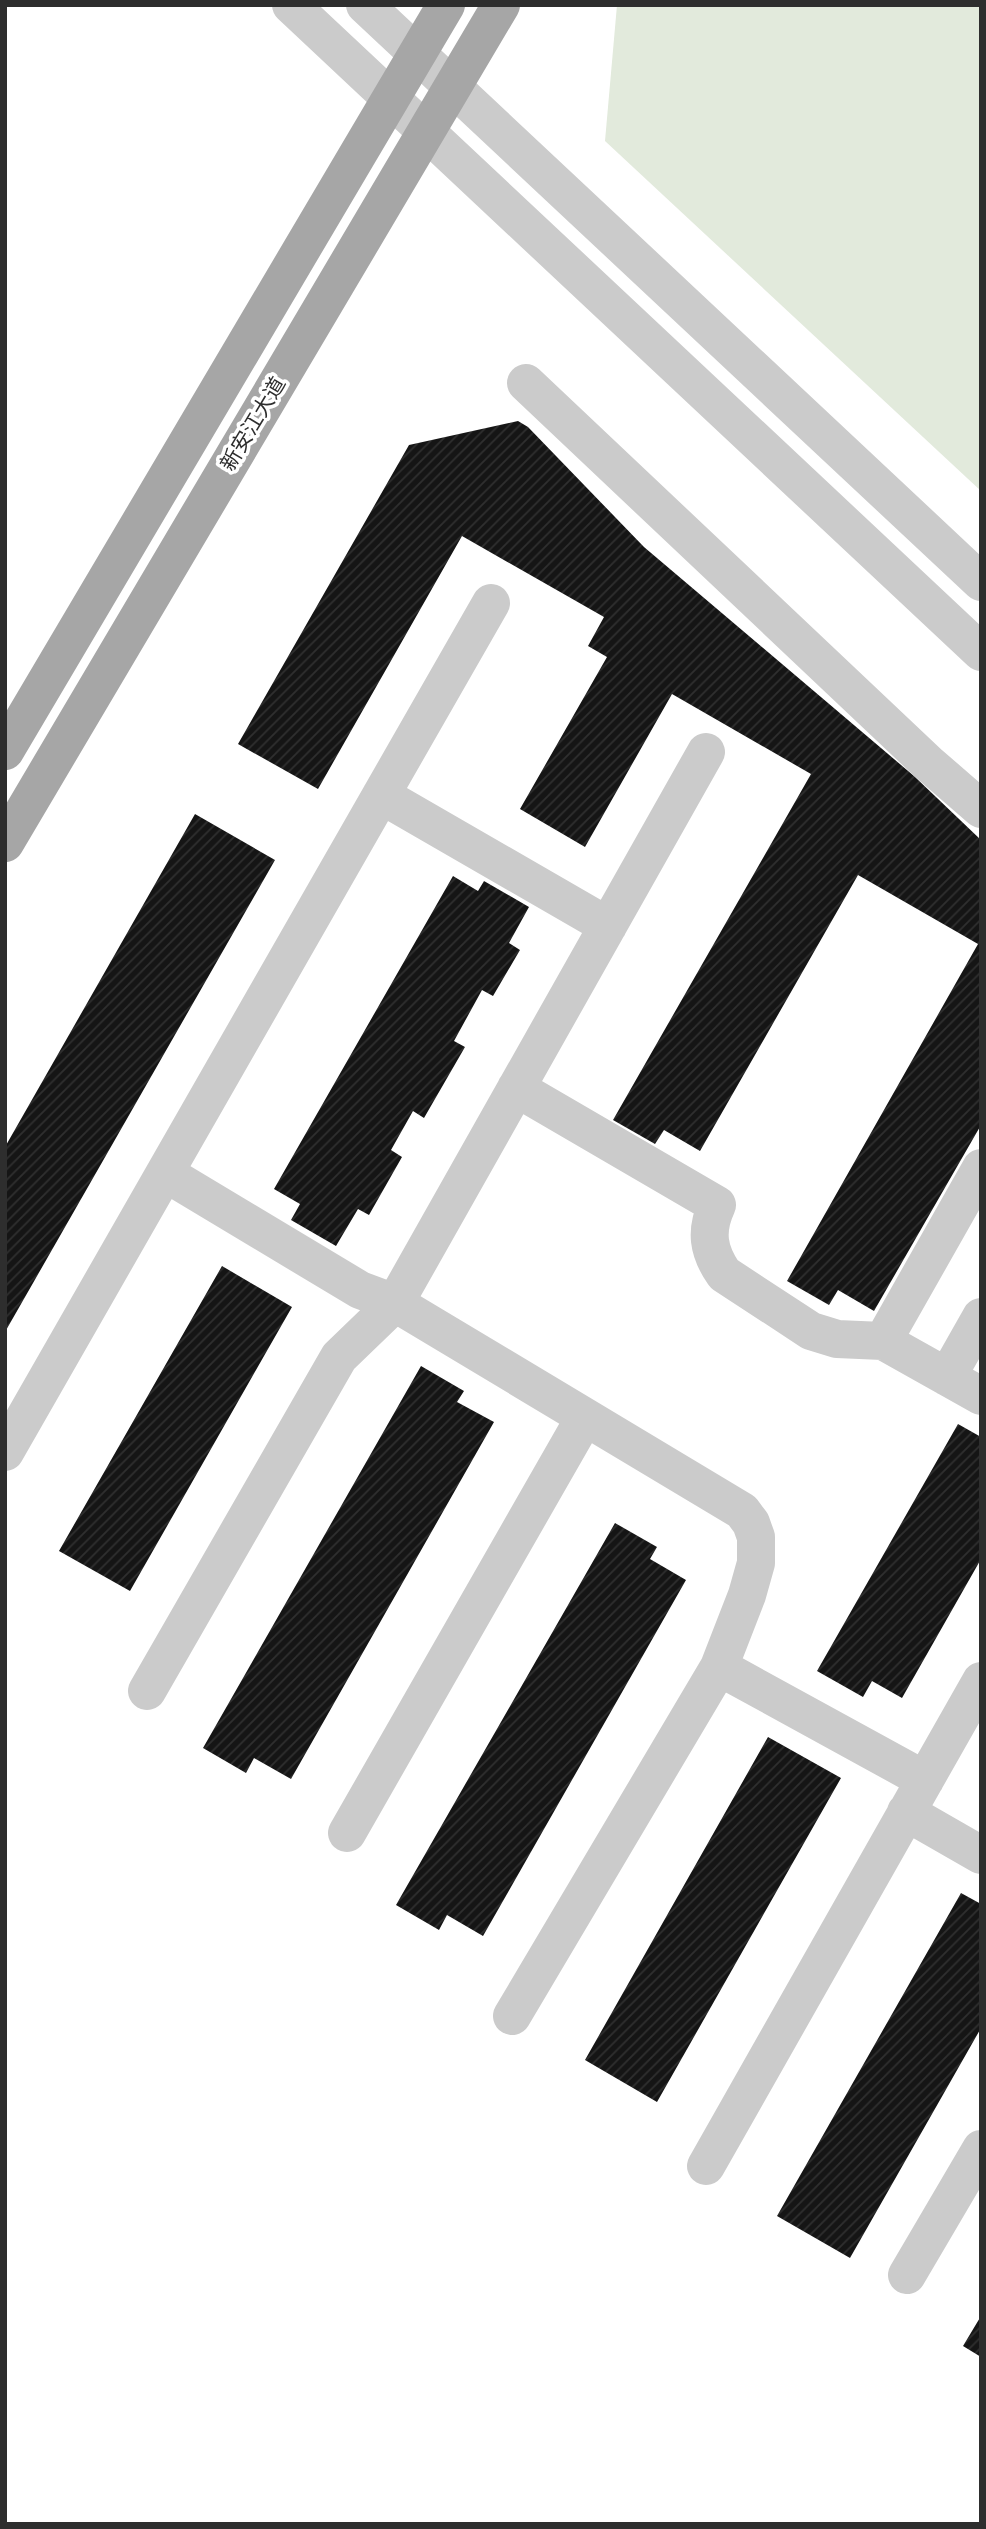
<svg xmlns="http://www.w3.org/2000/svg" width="986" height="2529" viewBox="0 0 986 2529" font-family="Roboto,'Noto Sans SC',sans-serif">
  <defs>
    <pattern id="building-hatch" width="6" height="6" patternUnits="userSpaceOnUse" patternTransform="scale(1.75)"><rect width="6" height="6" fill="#151515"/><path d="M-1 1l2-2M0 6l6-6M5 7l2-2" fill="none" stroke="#2f2f2f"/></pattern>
  </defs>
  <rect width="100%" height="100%" fill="#fff"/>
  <path fill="#e2eadc" d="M617,5h364v486l-376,-350z"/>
  <path fill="url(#building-hatch)" d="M518,421l10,6 116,120 270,229 67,64v285l-107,186 -36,-21 -9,15 -42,-24 191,-337 -120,-69 -158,276 -36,-21 -9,14 -42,-24 198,-346 -139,-80 -87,153 -65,-38 87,-152 -19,-11 16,-29 -142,-81 -144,253 -80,-45 171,-299z
    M195,814l80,46 -270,472v-185z
    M453,876l25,15 6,-10 45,26 -20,36 11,7 -27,46 -11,-6 -28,51 11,6 -41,71 -11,-7 -22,39 11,7 -33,58 -11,-6 -22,37 -45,-26 9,-16 -26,-15z
    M222,1266l70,41 -162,284 -71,-40z
    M421,1366l43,25 -7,11 37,20 -203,357 -37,-21 -8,15 -43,-25z
    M958,1424l23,13v122l-79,139 -30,-17 -9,16 -46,-26z
    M615,1523l42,24 -7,12 36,21 -203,356 -36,-21 -8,15 -43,-25z
    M768,1737l73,41 -184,324 -72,-42z
    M961,1893l20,11v124l-131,230 -73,-42z
    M981,2316v41l-18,-11z"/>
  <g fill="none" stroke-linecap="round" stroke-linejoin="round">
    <path stroke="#cbcbcb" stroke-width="38" d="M291,5l690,647
      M365,5l616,577
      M526,383l402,380 53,46
      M381,795l227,131
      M516,1088l201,117c-12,26 -9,46 7,69l87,57 26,8 46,2 98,55
      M165,1173l195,117 35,13 347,208 9,12 5,14v26l-9,32 -28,72 -207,349
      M883,1341l98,-173
      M947,1377l34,-60
      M5,1452l486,-849
      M719,1667l206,113
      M147,1691l192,-334 56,-54 311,-551
      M906,1812l75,43
      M347,1833l238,-416
      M706,2166l275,-485
      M907,2275l74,-126"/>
    <path stroke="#a6a6a6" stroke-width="38" d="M5,751l441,-746
      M5,843l496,-838"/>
  </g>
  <g text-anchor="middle" stroke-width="7" stroke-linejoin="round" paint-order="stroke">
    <g font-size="21" fill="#2e2e2e" stroke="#fff">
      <text transform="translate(253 424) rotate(-59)" y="7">新安江大道</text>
    </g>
  </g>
  <rect width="986" height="2529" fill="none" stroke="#2e2e2e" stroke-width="14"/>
</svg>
